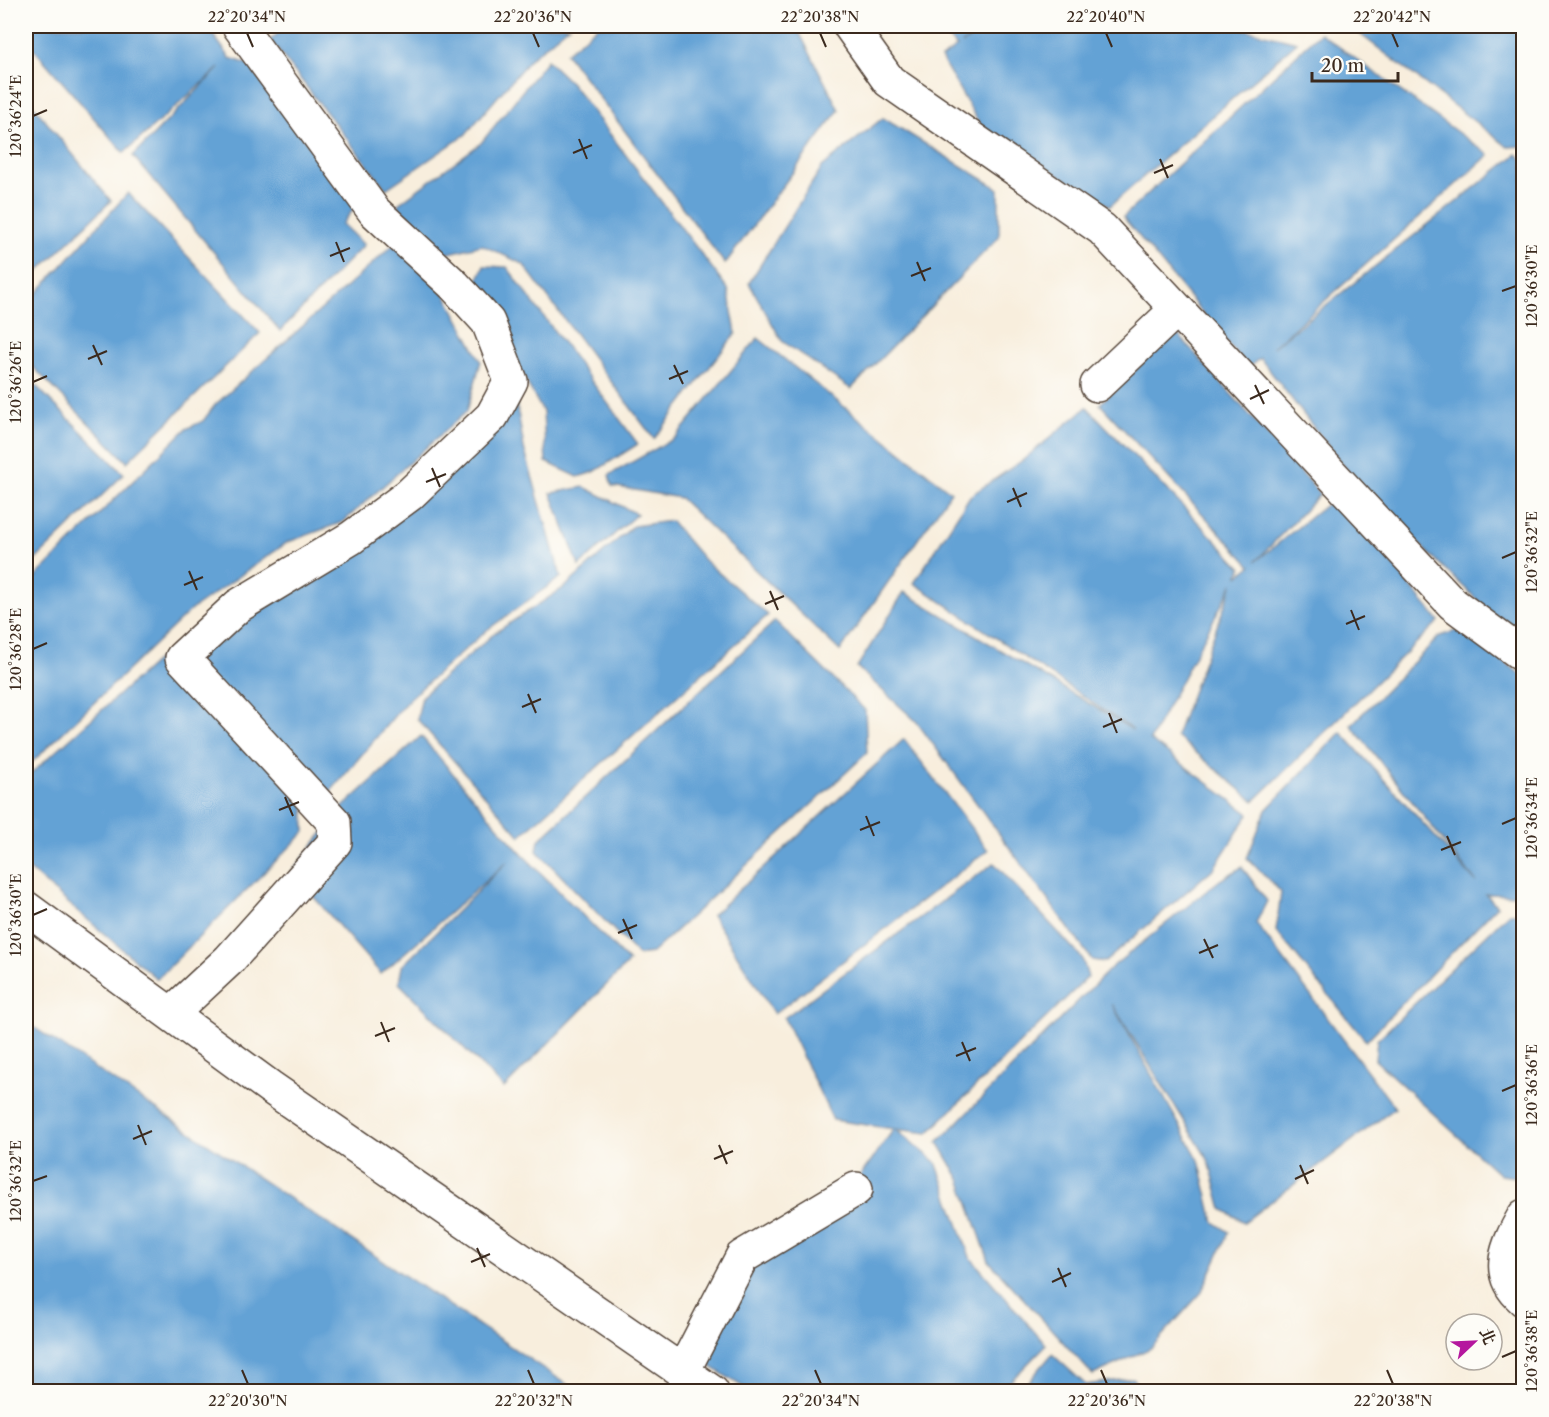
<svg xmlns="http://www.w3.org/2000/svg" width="1549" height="1417" viewBox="0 0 1549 1417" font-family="'Libre Caslon Text','Noto Serif TC',serif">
  <rect width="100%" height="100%" fill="#fdfcf7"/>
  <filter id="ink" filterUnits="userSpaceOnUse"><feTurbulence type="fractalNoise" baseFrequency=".0167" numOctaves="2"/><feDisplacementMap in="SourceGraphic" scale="12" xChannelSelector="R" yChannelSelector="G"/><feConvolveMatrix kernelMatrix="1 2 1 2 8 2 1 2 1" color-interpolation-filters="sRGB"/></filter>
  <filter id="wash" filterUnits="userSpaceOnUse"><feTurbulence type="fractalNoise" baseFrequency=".008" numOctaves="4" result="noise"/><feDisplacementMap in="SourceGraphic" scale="24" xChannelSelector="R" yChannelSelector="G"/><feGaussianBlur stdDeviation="1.35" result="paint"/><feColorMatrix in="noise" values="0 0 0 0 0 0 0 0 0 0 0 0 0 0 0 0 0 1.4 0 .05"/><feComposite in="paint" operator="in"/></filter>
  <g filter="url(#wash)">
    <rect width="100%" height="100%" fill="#f8eedd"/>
    <path fill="#64a2d5" stroke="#50667a" stroke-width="1.5" d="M26,26h181l23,32 18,6 108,142 -14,18 22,21 -84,86 -147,-175 86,-88 -95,85 -98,-113z
      M287,26h282l-38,32 -66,77 -79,54 -116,-149z
      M598,26h198l43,84 -114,154 -159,-211z
      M935,26h50l-23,18 28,-18h241l66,16 -187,164 -127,-76 -42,-72 16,-11z
      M1354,26h169v120l-15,1 -156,-119z
      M1320,33l169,122 -216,192 244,-193 6,6 1,459 -13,13 -149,-142 -102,-132 -12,10 -125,-151z
      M547,60l24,23 157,206 8,44 -82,106 -131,-175 -41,-19 -44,11 -41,-51 84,-62z
      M26,97l85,104 -85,82z
      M883,118l116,71v48l-148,152 -69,-48 -33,-58 73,-116z
      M128,193l132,140 -133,129 -101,-102v-55z
      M394,244l45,39 42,78 -14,50 -124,111 -55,20 -97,68 -162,155 -3,-3v-176l160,-157 17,-8 12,-16z
      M484,266l23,1 131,177 -44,28 -16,5 -32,-15 -3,-50 -69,-125z
      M1175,331l145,163 -64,67 81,-65 102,125 -185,180 -78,-65 57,-153 -83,157 99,74 -35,54 -109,94 -13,-2 -176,-239 -59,-54 47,-75 229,138 -219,-147 56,-87 53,-36 64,-53 155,161 -4,8 13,-10 -151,-162z
      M758,338l193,154 -111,159 -160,-153 -68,-12 -3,-11 66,-37z
      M26,376l98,98 -98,95z
      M516,401l8,47 37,129 -74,53 -79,70 -82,97 -147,-152 162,-110z
      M584,487l53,27 -58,52 -28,-73z
      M671,521l34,40 63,54 -248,221 -103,-117 5,-23 74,-64 69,-45 68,-61z
      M775,621l90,89 2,43 -215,200 -14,2 -101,-104 2,-11z
      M1462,629l61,47v219l-37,-1 11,12 -131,135 -90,-110 5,-39 -34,-34 19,-48 75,-78 135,150 -125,-157 89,-89z
      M164,654l140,147 1,31 -148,147 -131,-112v-89z
      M421,736l98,115 110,111 -125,126 -105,-105 3,-17 105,-104 -126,112 -89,-102 51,-65z
      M904,739l84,111 -214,164 -62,-99z
      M994,863l88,95 6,19 -160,156 -33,-4 41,33 34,95 76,88 -45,46 -250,1 -59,-37 53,-94 92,-53 57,-79 -61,-9 -49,-102z
      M1242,867l25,34 -11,22 139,185 -151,114 -22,-13 -13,-48 -97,-157 87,156 15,62 15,10 -28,61 -50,55 -58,27 -104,-114 -29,-82 -22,-37 174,-175 108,-87z
      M1509,913h15v252l-9,12 -15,-2 -125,-115 2,-20z
      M26,1022l551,369h-551z
      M1052,1354l34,31 47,-7 7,13h-119z"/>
  </g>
  <g filter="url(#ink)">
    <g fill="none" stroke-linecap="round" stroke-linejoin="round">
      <g stroke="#57473b" stroke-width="36">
        <path id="minor" d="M850,26l39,55 213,148 351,375 71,52
          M1097,385l80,-76
          M26,908l244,179 442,305
          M171,1014l58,-54 106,-118 -1,-20 -152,-164 56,-52 113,-68 58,-43 83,-79 19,-35 -23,-59 -34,-37 -80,-74 -135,-185
          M1524,1216c-17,30 -31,58 0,84
          M682,1373l60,-116 114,-68"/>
      </g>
      <use href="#minor" stroke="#fff" stroke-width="33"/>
    </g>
  </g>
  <path fill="none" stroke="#3b2a1e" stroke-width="2" d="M247,33l6,14M533,33l6,14M820,33l6,14M1106,33l6,14M1392,33l6,14M33,116l14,-6M579,139l8,20M573,153l19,-8M1160,159l8,19M1154,173l19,-8M336,242l8,20M330,256l20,-8M917,262l8,19M911,276l20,-8M1502,291l14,-5M93,345l9,20M88,359l19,-8M674,365l9,19M669,379l19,-8M33,382l14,-6M1255,385l9,19M1250,399l19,-9M432,468l8,19M426,482l20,-8M1013,488l8,19M1007,502l20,-9M1502,558l14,-6M189,571l8,19M184,585l19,-8M770,591l8,19M765,604l19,-8M1351,610l8,20M1346,624l19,-8M33,649l14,-6M528,694l8,19M522,707l19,-8M1109,713l8,20M1103,727l19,-8M285,797l8,19M279,810l20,-8M866,816l8,20M1502,824l14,-6M860,830l20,-8M1447,836l8,19M1441,850l20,-8M33,915l14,-6M623,919l9,20M618,933l19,-8M1204,939l9,19M1199,953l19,-8M381,1022l8,20M375,1036l20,-8M962,1042l8,19M956,1056l20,-8M1502,1091l14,-6M138,1125l8,20M133,1139l19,-8M719,1145l8,19M714,1159l19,-8M1300,1165l8,19M1295,1179l19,-9M33,1181l14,-5M477,1248l8,19M471,1262l19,-8M1058,1268l8,19M1052,1282l19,-9M1502,1357l14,-6M242,1370l6,14M528,1370l6,14M815,1370l6,14M1101,1370l6,14M1387,1370l6,14"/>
  <rect width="1549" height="1417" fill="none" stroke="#fdfcf7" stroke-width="66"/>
  <g transform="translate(1474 1342) rotate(67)"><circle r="28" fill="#fdfcf7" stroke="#afa8a0" stroke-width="1.5"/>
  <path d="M0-4.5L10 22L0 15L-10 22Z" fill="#b5179e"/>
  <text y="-9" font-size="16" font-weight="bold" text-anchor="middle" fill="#3b2a1e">北</text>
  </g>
  <path d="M1312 72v9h86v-9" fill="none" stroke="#3b2a1e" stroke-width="3"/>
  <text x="1321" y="72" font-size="18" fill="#3b2a1e" stroke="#fdfcf7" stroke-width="4.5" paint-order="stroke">20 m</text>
  <rect x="33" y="33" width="1483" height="1351" fill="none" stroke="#3b2a1e" stroke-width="2"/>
  <g font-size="15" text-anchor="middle" fill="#3b2a1e">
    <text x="247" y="22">22°20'34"N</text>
    <text x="533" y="22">22°20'36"N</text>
    <text x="820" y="22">22°20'38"N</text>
    <text x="1106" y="22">22°20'40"N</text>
    <text x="1392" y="22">22°20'42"N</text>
    <text transform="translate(16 116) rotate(-90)" y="5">120°36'24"E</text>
    <text transform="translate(1532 286) rotate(-90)" y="5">120°36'30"E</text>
    <text transform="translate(16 382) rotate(-90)" y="5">120°36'26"E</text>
    <text transform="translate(1532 552) rotate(-90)" y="5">120°36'32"E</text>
    <text transform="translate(16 649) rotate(-90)" y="5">120°36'28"E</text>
    <text transform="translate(1532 818) rotate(-90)" y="5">120°36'34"E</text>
    <text transform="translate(16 915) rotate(-90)" y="5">120°36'30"E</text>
    <text transform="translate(1532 1085) rotate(-90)" y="5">120°36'36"E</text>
    <text transform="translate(16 1181) rotate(-90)" y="5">120°36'32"E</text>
    <text transform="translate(1532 1351) rotate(-90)" y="5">120°36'38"E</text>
    <text x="248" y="1406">22°20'30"N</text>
    <text x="534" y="1406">22°20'32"N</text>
    <text x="821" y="1406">22°20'34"N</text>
    <text x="1107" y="1406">22°20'36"N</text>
    <text x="1393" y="1406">22°20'38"N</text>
  </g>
</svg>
